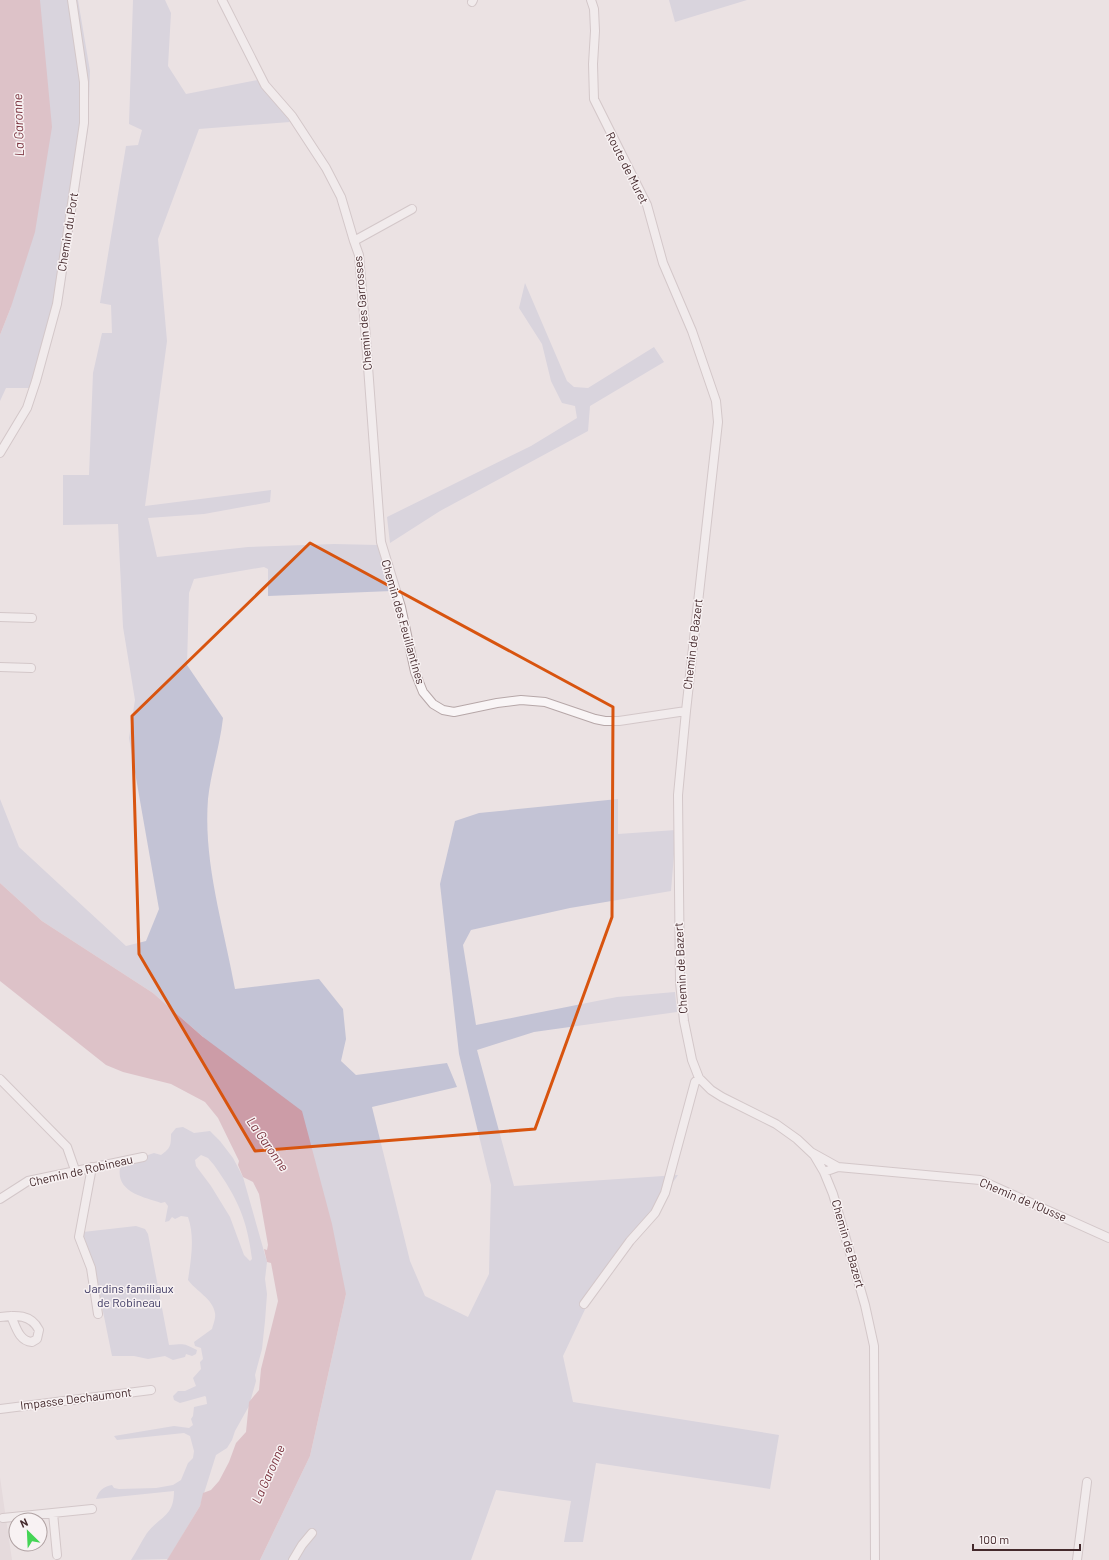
<svg xmlns="http://www.w3.org/2000/svg" width="1109" height="1560" viewBox="0 0 1109 1560" font-family="Barlow,sans-serif">
  <rect width="100%" height="100%" fill="#ebe2e3"/>
  <path fill="#ddd0d2" d="M0,1477l7,49 5,34h-12z"/>
  <path fill="#c3c3d5" fill-rule="evenodd" d="M40,0h38l12,71 -2,58 -25,166 -19,48 -13,45h-25l-6,13v-66l11,-28z
    M133,0h32l6,13 -3,53 18,28 77,-15 27,43 -91,7 -41,110 9,102 -22,165 126,-16 -1,12 -66,12 -56,4 9,39 91,-10 86,-3 44,1 14,46 -124,5v-27l-4,-2 -70,12 -5,14 -2,72 36,53c-3,28 -12,53 -15,81 -5,64 16,128 27,190l84,-10 24,30 3,30 -5,22 15,14 91,-12 10,24 -85,20 38,154 15,35 43,21 21,-43 2,-89 -32,-131 -19,-170 15,-63 24,-8 139,-14v35l58,-4 -5,61 -101,17 -99,22 -8,15 13,80 141,-28 58,-5 2,20 -143,20 -57,18 37,136 164,-11 -90,128 -25,53 10,46 206,33 -9,54 -174,-26 -13,79h-19l7,-41 -75,-11 -25,70h-211l50,-104 36,-162 -143,-257 -50,-44 -111,-72 -42,-38v-84l19,48 107,99 20,-5 13,-32 -30,-171 6,-38 -12,-73 -5,-103 -55,1v-50h26l4,-102 9,-40h10l-1,-28 -11,-2 26,-157 12,-1 4,-15 -13,-6z
    M669,0h78l-72,22z
    M525,283l42,98 7,6 14,1 66,-41 10,15 -74,44 -2,25 -148,80 -50,32 -3,-26 144,-71 46,-28 -2,-12 -13,-3 -11,-22 -9,-37 -23,-36z
    M183,1127l11,6 16,-2 10,10 13,17 10,19 24,85 -2,17 2,15 -2,27 -3,28 -7,26 1,6 -7,25 -14,25 -3,9 -5,8 -11,7 -16,51 -32,53 -37,1c6,-9 10,-18 16,-27 13,-17 27,-16 27,-42l-78,8c3,-9 7,-12 16,-14l2,3 5,1 37,-1 17,-3 8,-5 7,-17 5,-5 1,-7 -4,-15 -6,-3 -67,7 -3,-4 60,-10 15,2 4,-3 -2,-6 2,-3 1,-9 13,-3 -1,-7 -1,-1 -25,7 -6,-3 -1,-4 5,-5h7l11,-5 -3,-8 8,-9 -1,-7 3,-3 -2,-11 -6,-2 -1,-4 18,-13c1,-4 4,-11 3,-16 -2,-14 -19,-22 -27,-33 3,-21 7,-43 0,-63l-7,-1 -6,3 -3,-2 -3,4 -4,1 3,-16 -3,-4 -4,1c-18,-6 -45,-11 -41,-35l28,-13 6,-2 7,2c10,-7 10,-10 10,-21l5,-6zM201,1155l7,3 6,7c24,34 33,54 38,94l-2,2 -6,-6 -14,-38 -19,-31 -15,-20 -1,-6z
    M136,1226l9,3 3,5 21,111c16,-1 14,-2 28,5l-1,4 -4,2 -6,-2 -1,3 -12,3 -8,-4 -17,3 -14,-3h-22l-18,-89 -8,-17 -3,-18z"/>
  <path fill="#cc9ca7" d="M0,0h40l12,127 -17,105 -24,75 -11,28z
    M0,883l42,38 111,72 50,44 99,74 30,113 14,70 -36,162 -50,104h-93l33,-54 3,-13 8,-3 8,-9 10,-19 7,-19 10,-11 3,-30 10,-12 2,-21 17,-68 -7,-38 -4,-1 -3,-13 3,1 1,-5 -9,-51 -6,-12 -10,-5 -5,-12 1,-4 -21,-43 -13,-16 -34,-18 -48,-12 -17,-7 -106,-84z"/>
  <g fill="none" stroke-linecap="round" stroke-linejoin="round">
    <g stroke="#b6a7a8" stroke-width="10">
      <path id="minor" d="M222,0l43,85 27,31 34,52 15,29 13,44 5,14 6,71 16,216 20,65 14,65 8,20 10,12 10,6 11,2 43,-9 24,-3 24,2 50,17 10,2h14l67,-10
        M591,0l3,9 1,22 -2,33 1,35 53,106 16,58 29,68 24,70 2,21 -32,289 -8,84 2,187 4,39 8,39 7,18 12,12 11,7 54,27 21,15 17,16 10,17 9,22 32,111 9,41 1,214
        M472,2l1,-2
        M354,241l58,-32
        M0,453l27,-45 9,-27 21,-77 27,-181v-41l-12,-82
        M0,617l32,1
        M0,667l31,1
        M0,1079l67,68 8,23
        M811,1152l27,15
        M92,1167l-13,70 12,31 7,46
        M824,1172l14,-5 142,13 129,58
        M0,1199l28,-18 115,-24
        M584,1304l46,-63 25,-28 10,-20 30,-111 4,-4
        M0,1317c16,-2 31,-3 39,13l-2,9 -5,3c-13,-1 -16,-15 -21,-26
        M0,1409l151,-19
        M53,1513l4,42
        M3,1518l89,-9
        M293,1560l9,-15 10,-12
        M1077,1560l10,-78"/>
    </g>
    <use href="#minor" stroke="#f9f5f6" stroke-width="8"/>
  </g>
  <path d="M0 0H1109V1560H0ZM310,543l303,164 -1,210 -77,212 -280,22 -116,-197 -7,-238z" fill="#ebe2e3" fill-opacity=".55" fill-rule="evenodd"/>
  <path fill="none" stroke="#d8540f" stroke-width="3" stroke-linejoin="round" d="M310,543l303,164 -1,210 -77,212 -280,22 -116,-197 -7,-238z"/>
  <g text-anchor="middle" stroke-width="3" stroke-linejoin="round" paint-order="stroke">
    <g font-size="12" fill="#44292c" stroke="#f8f2f3">
      <text transform="translate(627 168) rotate(63)" y="4">Route de Muret</text>
      <text transform="translate(68 232) rotate(-81)" y="4">Chemin du Port</text>
      <text transform="translate(363 313) rotate(-95)" y="4">Chemin des Garrosses</text>
      <text transform="translate(403 622) rotate(74)" y="4">Chemin des Feuillantines</text>
      <text transform="translate(693 644) rotate(-83)" y="4">Chemin de Bazert</text>
      <text transform="translate(681 968) rotate(-93)" y="4">Chemin de Bazert</text>
      <text transform="translate(81 1171) rotate(-13)" y="4">Chemin de Robineau</text>
      <text transform="translate(1023 1200) rotate(23)" y="4">Chemin de l'Ousse</text>
      <text transform="translate(848 1244) rotate(74)" y="4">Chemin de Bazert</text>
      <text transform="translate(76 1399) rotate(-7)" y="4">Impasse Dechaumont</text>
    </g>
    <g font-size="12" fill="#3a3660" stroke="#f8f2f3">
      <text x="129" y="1293">Jardins familiaux<tspan x="129" dy="14">de Robineau</tspan></text>
    </g>
    <g font-size="13" font-style="italic" fill="#7a323e" stroke="#f8f2f3">
      <text transform="translate(18 125) rotate(-92)" y="5">La Garonne</text>
      <text transform="translate(268 1144) rotate(55)" y="5">La Garonne</text>
      <text transform="translate(268 1474) rotate(-66)" y="5">La Garonne</text>
    </g>
  </g>
  <g transform="translate(28 1532) rotate(336)"><circle r="19" fill="#f8f2f3" stroke="#b0a2a3"/>
  <path d="M0-3L7 15L0 10L-7 15Z" fill="#44d455"/>
  <text y="-6" font-size="11" font-weight="bold" text-anchor="middle" fill="#44292c">N</text>
  </g>
  <path d="M973 1544v6h107v-6" fill="none" stroke="#44292c" stroke-width="2"/>
  <text x="979" y="1544" font-size="12" fill="#44292c" stroke="#f8f2f3" stroke-width="3" paint-order="stroke">100 m</text>
</svg>
